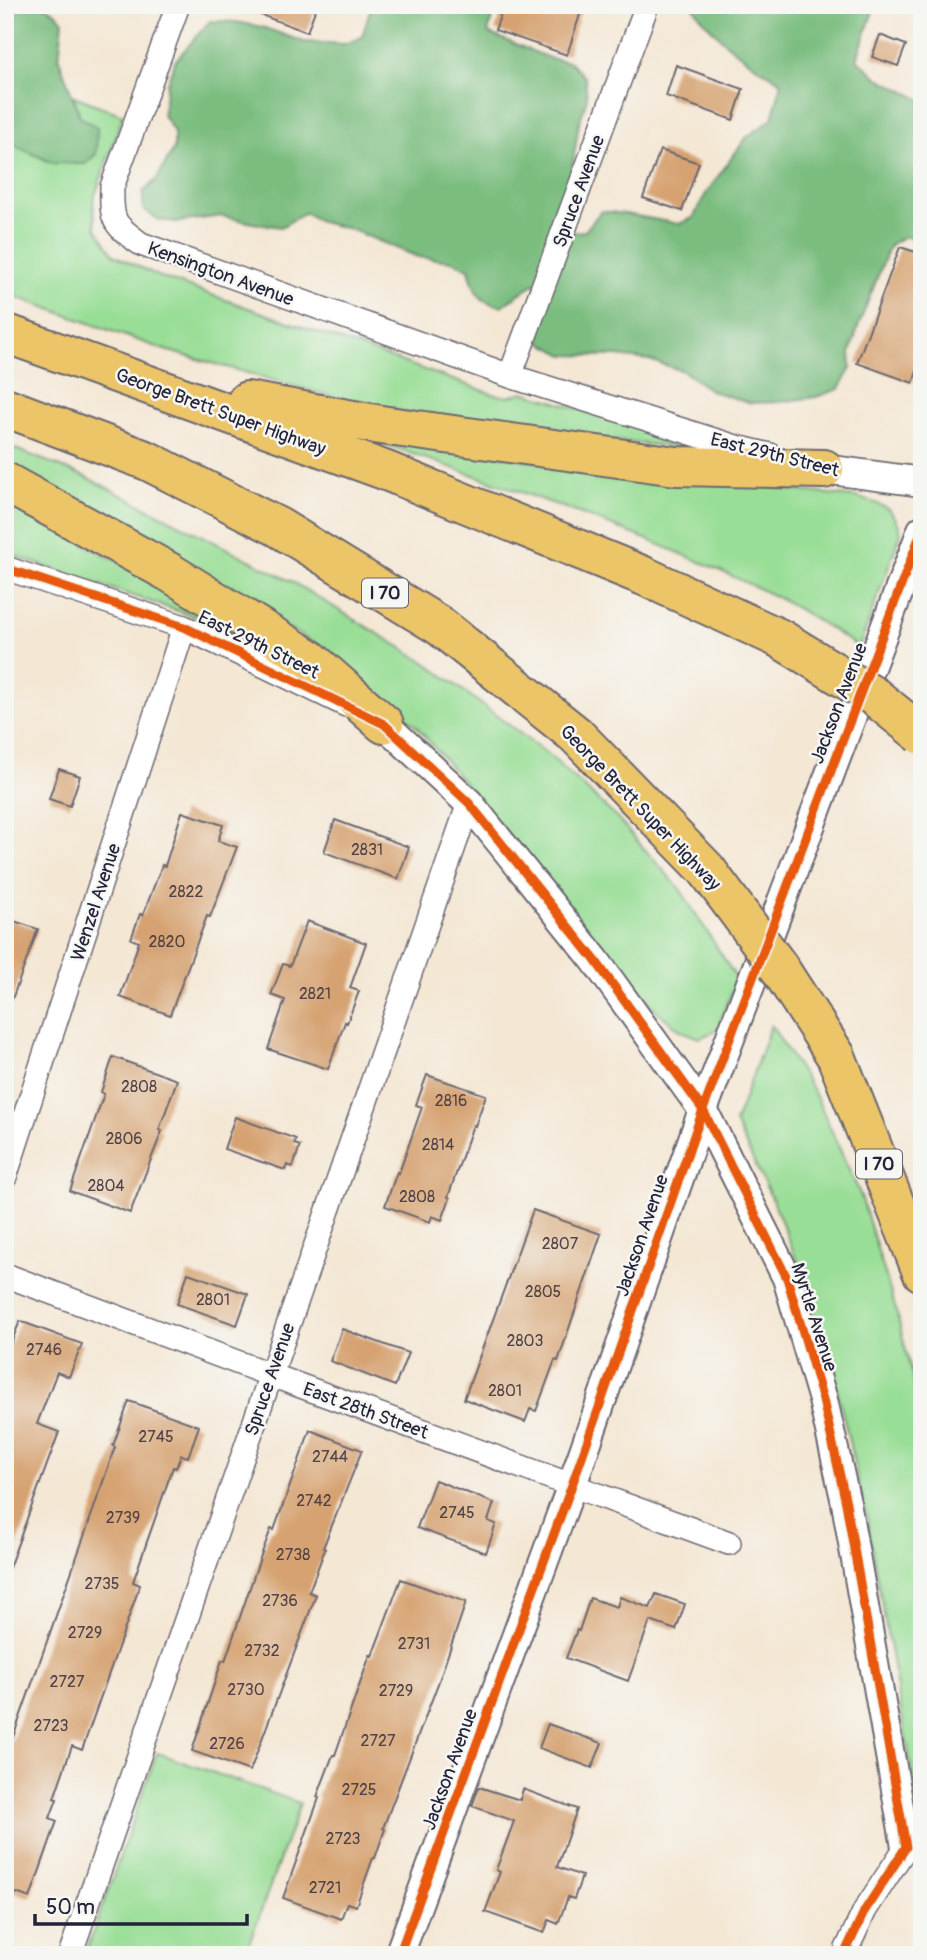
<svg xmlns="http://www.w3.org/2000/svg" width="927" height="1960" viewBox="0 0 927 1960" font-family="Pangolin,sans-serif">
  <rect width="100%" height="100%" fill="#f6f6f2"/>
  <filter id="ink" filterUnits="userSpaceOnUse"><feTurbulence type="fractalNoise" baseFrequency=".0143" numOctaves="2"/><feDisplacementMap in="SourceGraphic" scale="14" xChannelSelector="R" yChannelSelector="G"/><feConvolveMatrix kernelMatrix="1 2 1 2 8 2 1 2 1" color-interpolation-filters="sRGB"/></filter>
  <filter id="wash" filterUnits="userSpaceOnUse"><feTurbulence type="fractalNoise" baseFrequency=".00686" numOctaves="4" result="noise"/><feDisplacementMap in="SourceGraphic" scale="28" xChannelSelector="R" yChannelSelector="G"/><feGaussianBlur stdDeviation="1.57" result="paint"/><feColorMatrix in="noise" values="0 0 0 0 0 0 0 0 0 0 0 0 0 0 0 0 0 1.4 0 .05"/><feComposite in="paint" operator="in"/></filter>
  <g filter="url(#wash)">
    <rect width="100%" height="100%" fill="#f4e7d4"/>
    <path fill="#99de96" stroke="#5e8068" stroke-width="2" d="M74,96l49,19 -30,86 3,27 18,27 44,21 335,118 15,3 15,-5 199,60 -260,-27 -128,-28 -169,-47 -160,-57v-152l48,22 27,-46z
      M332,426l192,34 331,37c25,7 39,8 46,36l-42,114c-26,-16 -51,-34 -77,-47 -144,-72 -299,-121 -450,-174z
      M5,445l79,31 207,105 137,83 122,92 66,61 64,72 57,90 -20,51 -17,8 -19,-7 -24,-20 -240,-284 -94,-79 -318,-178z
      M5,502l118,62 158,98 -70,-40 -206,-69z
      M771,1025l43,67 47,104 35,114 26,107v411l-56,-313 -28,-122 -36,-120 -29,-72 -38,-78z
      M157,1753l143,50 -55,152h-160z"/>
    <path fill="#7abd7f" stroke="#4e705d" stroke-width="2" d="M5,5c26,0 42,-5 58,16l-4,38 21,58 17,10 -1,27 -11,10 -32,-1 -48,-22z
      M375,5h120l-7,28 61,25 21,4 15,16 2,21 -8,24 -9,58 -18,53 33,-3 16,-20 25,3 53,10 14,-6 14,-26 39,-54 26,-19 10,-37c-35,-20 -67,-43 -90,-77h183l-18,54 21,19 44,22v142l-17,-6 -15,9 -32,82 -8,26 1,15 -12,21 -23,8 -38,5 -28,1 -38,-12 -29,-20 -34,-11 -32,-4 -53,-1 -24,-13 1,-20 -6,-39 -33,23c-24,-3 -28,-15 -33,-37l-17,-8 -34,-4 -68,-28 -29,-7 -16,-9 -24,14 -28,-4 -31,-7 -44,6 -19,-2 -16,-11v-17l13,-12 18,-31v-17l-11,-17 4,-32 8,-22 35,-40 26,1 26,5 42,15 41,2 17,-7 8,-27z"/>
    <g id="blocks">
      <path fill="#d6a271" d="M243,5h74l-10,27 -65,-24z
        M504,5h79l-16,50 -72,-25z
        M880,35l26,10 -8,21 -26,-9z
        M676,65l67,24 -10,31 -67,-24z
        M660,150l39,13 -17,48 -39,-13z
        M900,247l22,7v103l-9,26 -56,-20z
        M59,769l21,7 -10,30 -21,-7z
        M182,812l41,13 -5,16 19,6 -27,70 -3,-1 -37,99 -50,-18 19,-55 -8,-3 9,-25 3,1 19,-50 3,1z
        M335,820l74,27 -11,32 -74,-27z
        M5,918l33,11 -30,81h-3z
        M307,921l59,22 -16,45 9,3 -12,32 -2,-1 -17,47 -60,-20 17,-49 -14,-5 12,-31 7,2z
        M113,1057l64,23 -18,50 3,1 -32,82 -60,-22 34,-97 -3,-2z
        M427,1075l59,20 -11,31 -2,-1 -25,72 2,1 -8,22 -10,-4 -2,6 -45,-16 12,-34 2,1 23,-66 -6,-2z
        M235,1117l61,22 -2,5 6,2 -7,21 -6,-2 -2,5 -61,-21z
        M533,1210l68,24 -43,127 -3,-1 -19,51 -6,-2 -5,13 -61,-23z
        M188,1273l60,21 -11,31 -60,-21z
        M20,1321l62,23 -13,33 -12,-5 -20,52 22,8 -52,141 -2,-1v-215z
        M342,1329l66,24 -13,33 -65,-25z
        M129,1401l70,25 -11,31 -7,-2 -5,13 -3,-1 -40,115 7,3 -58,165 -10,-4 -18,52 3,1 -7,19 7,3 -27,77 -25,-9v-129l82,-232 28,-81 -2,-1z
        M310,1430l52,20 -39,98 2,1 -16,43 7,3 -66,176 -58,-20 30,-91 3,1 35,-103 11,-29 3,1z
        M435,1480l59,23 -6,18 8,3 -10,29 -69,-25z
        M401,1579l65,23 -27,79 -56,147 2,1 -10,29h-2l-17,48 -9,-3 -6,16 -58,-21 36,-100 -2,-1 16,-42h2l35,-100 2,1z
        M656,1594l29,10 -9,26 -26,-9 -22,60 -62,-23 11,-28 2,1 11,-33 27,9 3,-10 30,11z
        M548,1724l54,19 -10,25 -53,-20z
        M479,1787l41,13 3,-11 54,20 -20,58 25,9 -8,23 -6,-2 -10,27 -9,-4 -5,13 -59,-21 15,-40 -4,-2 18,-49 -42,-15z"/>
    </g>
  </g>
  <g filter="url(#ink)">
    <use href="#blocks" fill-opacity="0" stroke="#6c6771" stroke-width="2"/>
    <g fill="none" stroke-linecap="round" stroke-linejoin="round">
      <g stroke="#6c6771" stroke-width="26">
        <path id="minor" d="M178,5l-66,182c-1,34 1,37 29,57l369,132 226,71 34,8
          M510,376l137,-371
          M5,568l179,59 162,78
          M5,1177l179,-550
          M5,1275l266,100 458,168
          M70,1955l399,-1152
          M844,1955l21,-45 41,-63"/>
      </g>
      <g stroke="#6c6771" stroke-width="32">
        <path id="tertiary" d="M824,469l98,13
          M384,724l85,79 126,157 108,150 84,168 36,122 23,103 60,344
          M399,1955l173,-470 131,-375 219,-580"/>
      </g>
      <g stroke="#6c6771" stroke-width="42">
        <path id="motorway" d="M5,333l379,137 260,106 135,62
          M247,401l134,24 295,41 148,3
          M5,407l143,54 130,66 162,99 136,109 130,134
          M5,482l164,90 141,87 74,65
          M836,1056l86,216"/>
      </g>
      <use href="#minor" stroke="#fff" stroke-width="23"/>
      <use href="#tertiary" stroke="#fff" stroke-width="28"/>
      <use href="#motorway" stroke="#edc569" stroke-width="38"/>
      <g stroke="#6c6771" stroke-width="42" stroke-linecap="butt">
        <path id="motorway-bridge" d="M779,638l96,59 47,38
          M706,869l70,94 60,93"/>
      </g>
      <use href="#motorway-bridge" stroke="#edc569" stroke-width="38"/>
      <g stroke="#f6f6f2" stroke-width="13">
        <path id="cycleway" d="M5,568l179,59 200,97 85,79 126,157 108,150 84,168 36,122 23,103 60,344 -41,63 -21,45
          M399,1955l173,-470 131,-375 219,-580"/>
      </g>
      <use href="#cycleway" stroke="#e8590c" stroke-width="9"/>
    </g>
  </g>
  <g text-anchor="middle" stroke-width="5" stroke-linejoin="round" paint-order="stroke">
    <g font-size="16" fill="#4f4248">
      <text x="367" y="855">2831</text>
      <text x="186" y="897">2822</text>
      <text x="167" y="947">2820</text>
      <text x="315" y="999">2821</text>
      <text x="139" y="1092">2808</text>
      <text x="451" y="1106">2816</text>
      <text x="124" y="1144">2806</text>
      <text x="438" y="1150">2814</text>
      <text x="106" y="1191">2804</text>
      <text x="417" y="1202">2808</text>
      <text x="560" y="1249">2807</text>
      <text x="543" y="1297">2805</text>
      <text x="213" y="1305">2801</text>
      <text x="525" y="1346">2803</text>
      <text x="44" y="1355">2746</text>
      <text x="505" y="1396">2801</text>
      <text x="156" y="1442">2745</text>
      <text x="330" y="1462">2744</text>
      <text x="314" y="1506">2742</text>
      <text x="457" y="1518">2745</text>
      <text x="123" y="1523">2739</text>
      <text x="293" y="1560">2738</text>
      <text x="102" y="1589">2735</text>
      <text x="280" y="1606">2736</text>
      <text x="85" y="1638">2729</text>
      <text x="414" y="1649">2731</text>
      <text x="262" y="1656">2732</text>
      <text x="67" y="1687">2727</text>
      <text x="246" y="1695">2730</text>
      <text x="396" y="1696">2729</text>
      <text x="51" y="1731">2723</text>
      <text x="378" y="1746">2727</text>
      <text x="227" y="1749">2726</text>
      <text x="359" y="1795">2725</text>
      <text x="343" y="1844">2723</text>
      <text x="325" y="1893">2721</text>
    </g>
    <g fill="#f6f6f2" stroke="#626272" stroke-width="2">
      <rect x="362" y="578.5" width="46" height="29" rx="5"/>
      <rect x="856" y="1149.5" width="46" height="29" rx="5"/>
    </g>
    <g font-size="18" font-weight="bold" fill="#22223b">
      <text x="385" y="599">I 70</text>
      <text x="879" y="1170">I 70</text>
    </g>
    <g font-size="19" fill="#22223b" stroke="#f6f6f2">
      <text transform="translate(578 191) rotate(-70)" y="7">Spruce Avenue</text>
      <text transform="translate(221 273) rotate(20)" y="7">Kensington Avenue</text>
      <text transform="translate(221 411) rotate(20)" y="7">George Brett Super Highway</text>
      <text transform="translate(775 454) rotate(14)" y="7">East 29th Street</text>
      <text transform="translate(259 644) rotate(26)" y="7">East 29th Street</text>
      <text transform="translate(838 703) rotate(-69)" y="7">Jackson Avenue</text>
      <text transform="translate(641 807) rotate(46)" y="7">George Brett Super Highway</text>
      <text transform="translate(95 902) rotate(-72)" y="7">Wenzel Avenue</text>
      <text transform="translate(641 1235) rotate(-71)" y="7">Jackson Avenue</text>
      <text transform="translate(815 1317) rotate(72)" y="7">Myrtle Avenue</text>
      <text transform="translate(269 1379) rotate(-71)" y="7">Spruce Avenue</text>
      <text transform="translate(366 1410) rotate(20)" y="7">East 28th Street</text>
      <text transform="translate(449 1769) rotate(-70)" y="7">Jackson Avenue</text>
    </g>
  </g>
  <rect width="927" height="1960" fill="none" stroke="#f6f6f2" stroke-width="28"/>
  <path d="M35 1914v10h212v-10" fill="none" stroke="#22223b" stroke-width="3.5"/>
  <text x="46" y="1914" font-size="21" fill="#22223b" stroke="#f6f6f2" stroke-width="5" paint-order="stroke">50 m</text>
</svg>
